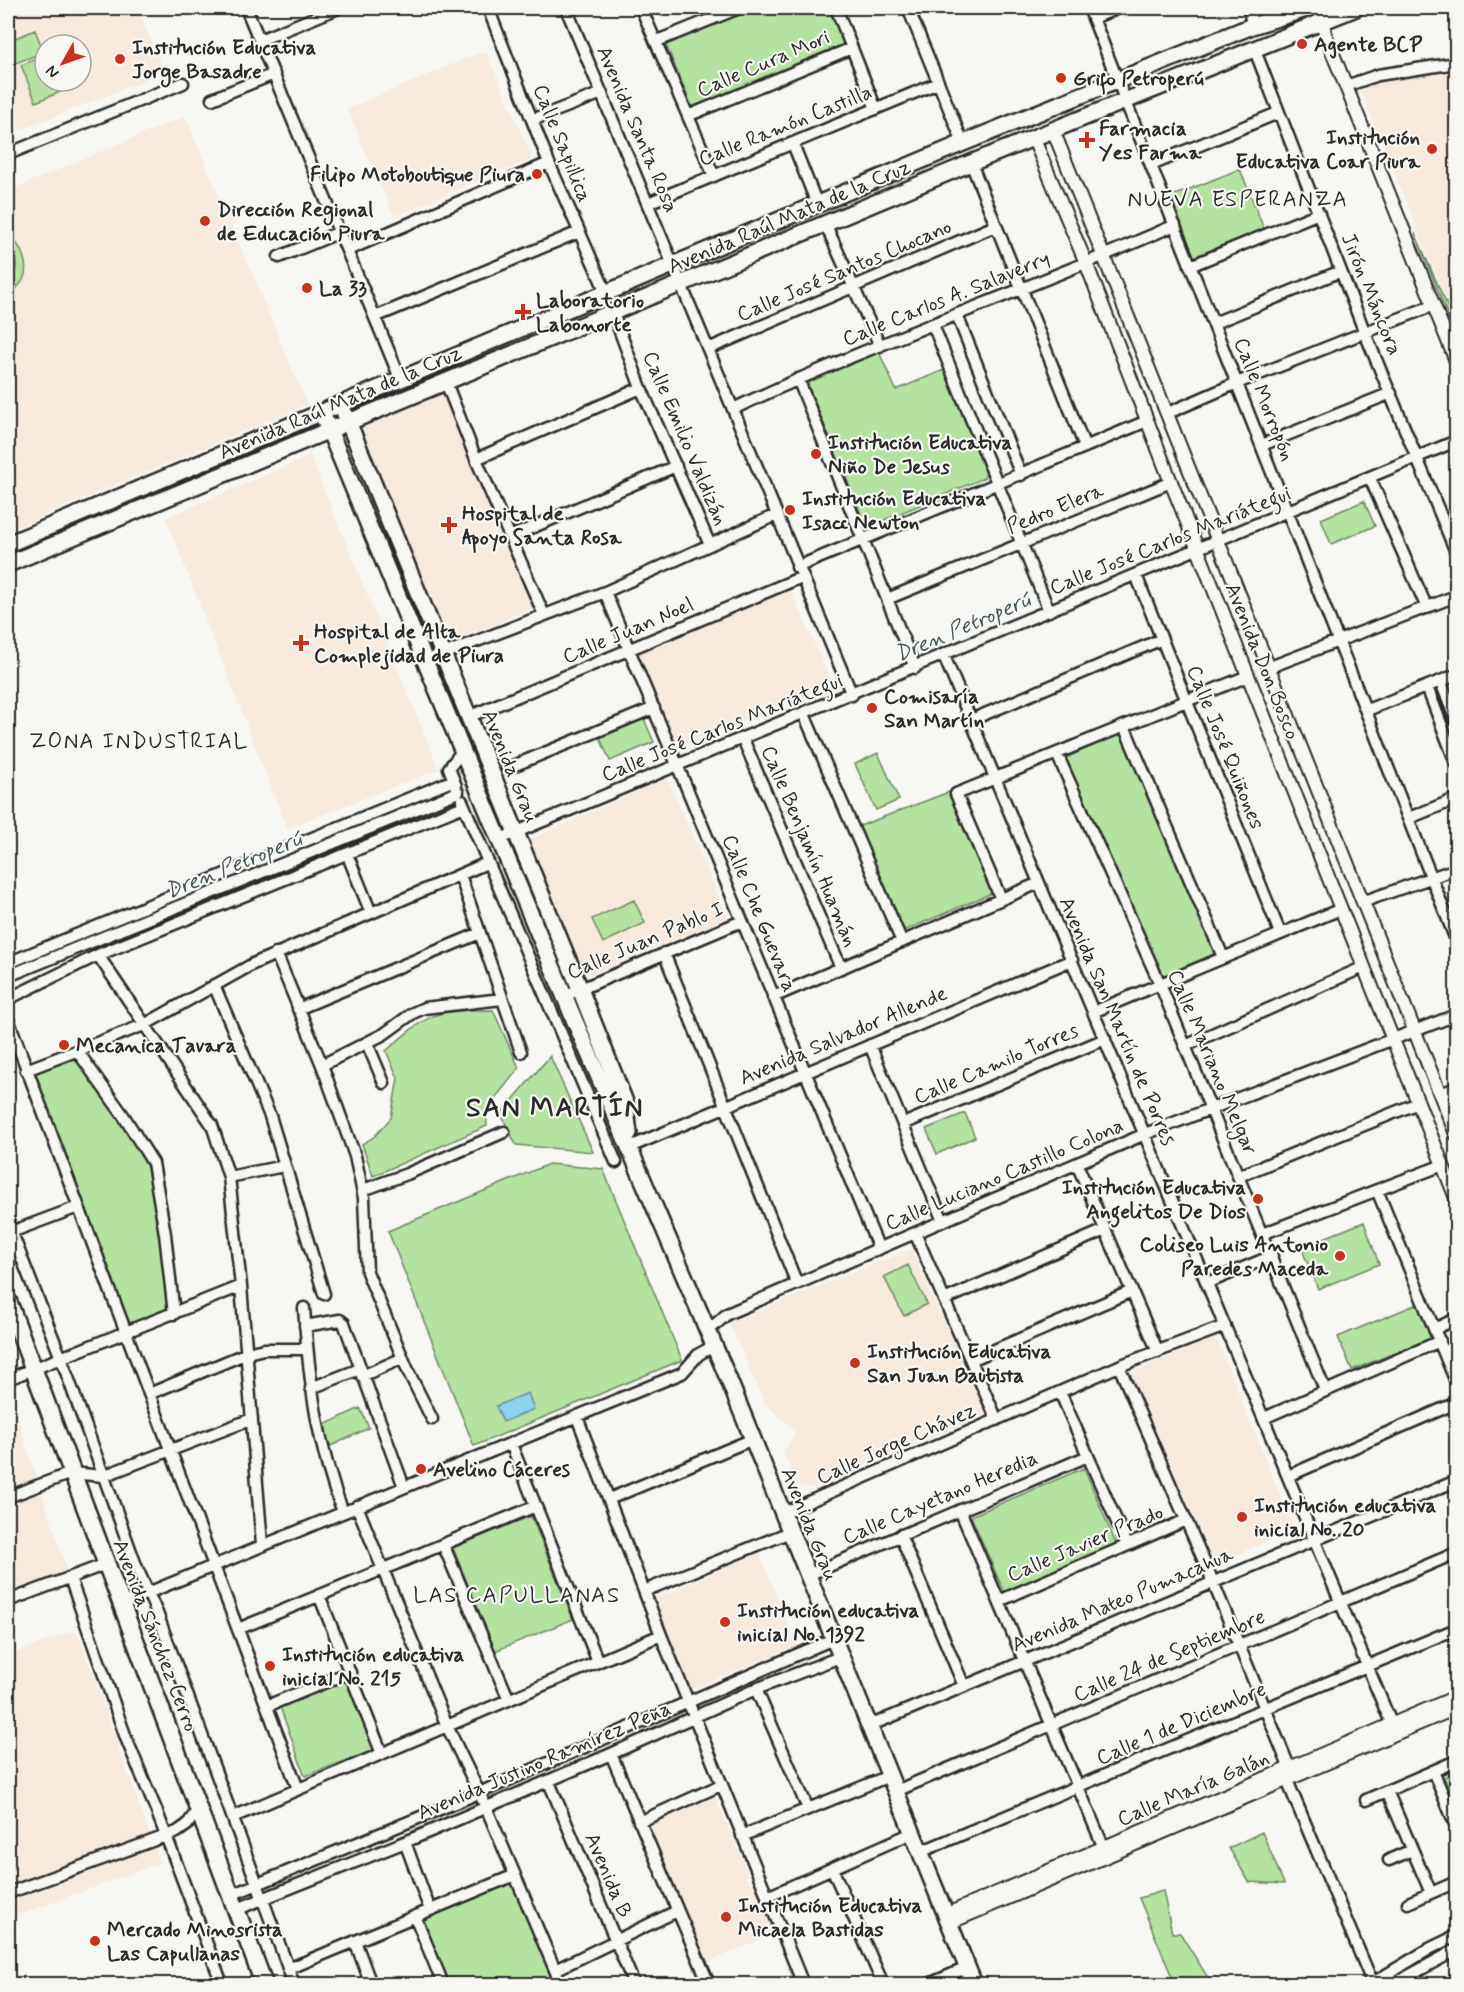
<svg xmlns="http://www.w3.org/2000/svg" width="1464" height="1992" viewBox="0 0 1464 1992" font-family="Mynerve,sans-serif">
  <rect width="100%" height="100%" fill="#f6f6f2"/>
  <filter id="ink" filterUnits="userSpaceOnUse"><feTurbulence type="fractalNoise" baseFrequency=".0167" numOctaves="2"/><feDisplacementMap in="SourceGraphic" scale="12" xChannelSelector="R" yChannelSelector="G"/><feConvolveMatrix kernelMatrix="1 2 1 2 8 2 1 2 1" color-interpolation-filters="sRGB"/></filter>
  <g filter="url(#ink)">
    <path fill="#f7e9dc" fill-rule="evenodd" d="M12,8h125l28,64 -157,63v-126zM45,45h36v36h-36z
      M482,52l5,2 44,101 -2,5 -135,56 -47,-107z
      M1456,67v255l-97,-235 28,-9z
      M185,116l122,288 -299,126v-339z
      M445,393l88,214 -87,38 -84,-217z
      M310,456l129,313 -152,59 -121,-310z
      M787,588l4,3 39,88 -2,5 -148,63 -4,-2 -39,-94z
      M667,778l61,140 -137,56 -10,-3 -52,-131z
      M911,1249l75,165 -176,74 -12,-3 -15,-32 13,-21 -31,-29 -36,-80z
      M1216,1338l78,192 -79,34 -84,-191z
      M8,1391l60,181 -60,22z
      M759,1553l38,92 -106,44 -38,-89z
      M73,1631l5,3 82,229 -152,56v-263z
      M715,1797l32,74 -1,7 11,12 19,43 -72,31 -59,-136z"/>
    <path fill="#b5e2a1" stroke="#708666" stroke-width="1.5" d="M753,8h76l16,37 -152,64 -27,-64z
      M35,30l9,22 -36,14v-25z
      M45,56v25h11l4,11 -24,10 -15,-37z
      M1240,169l24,60 -70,28 -24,-60z
      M8,233c11,10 23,31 15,47 -3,6 -11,13 -15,18 -1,-16 8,-19 8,-32 0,-13 -9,-21 -8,-33z
      M1415,233l38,86 -3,2z
      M879,352l17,38 48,-20 42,103 -2,5 -114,48 -5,-2 -57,-139 3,-5z
      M1364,501l11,25 -44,18 -10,-25z
      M644,719l10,23 -44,19 -10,-23z
      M1123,732l95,220 -57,25 -97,-218z
      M878,753l21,47 -23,10 -21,-46z
      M949,792l43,101 -86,37 -5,-2 -44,-101z
      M634,900l11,23 -42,20 -11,-24z
      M493,1010l26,58 -33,42 1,16 -114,50 -11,-32 12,-7 17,-19 7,-40 -12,-27c44,-39 48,-41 107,-41z
      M550,1056l43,96 -77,-7 -15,-31z
      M75,1058l51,65 26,54 17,135 -40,15 -99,-252z
      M965,1113l10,24 -38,17 -11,-25z
      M549,1164l54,5 79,191 -208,86 -86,-215z
      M1364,1222l15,42 -61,25 -17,-42z
      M908,1265l19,39 -23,12 -20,-39z
      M1417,1304l14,34 -79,32 -14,-33z
      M360,1408l9,20 -38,18 -9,-20z
      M1084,1468l32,76 -112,48 -33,-76z
      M531,1516l42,103 -78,32 -42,-103z
      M348,1675l29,74 -72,27 -26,-72z
      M1456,1770v37l-12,-30z
      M1262,1832l22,52 -35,-2 -20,-34z
      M512,1881l43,103h-107l-27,-66z
      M1163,1891l9,42h8l32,51h-37l-36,-86z"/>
    <path fill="#8cd2ee" stroke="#658fa0" stroke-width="1.5" d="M528,1393l6,16 -31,13 -7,-16z"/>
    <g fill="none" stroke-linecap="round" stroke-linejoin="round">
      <g stroke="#2b2b2b" stroke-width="15">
        <path id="minor" d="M246,8l154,370
          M488,8l61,155 57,129
          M566,8l286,687
          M641,8l73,168
          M836,8l40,101
          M908,8l55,135
          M1089,8l367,932
          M1249,8l3,18
          M1093,18l25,-10
          M260,40l78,-32
          M657,41l82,-33
          M1254,48l111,285 91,219
          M1346,86l32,-11 78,-12
          M212,99l62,-25
          M690,115l162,-67
          M532,120l70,-27
          M793,144l24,60
          M8,154l175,-71
          M971,163l114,284
          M1151,165l127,-52
          M648,203l290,-120
          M825,223l55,123
          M348,250l201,-87
          M279,257l61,-25
          M1190,266l129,-53
          M613,313l28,75 69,157
          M957,315l64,160
          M375,317l204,-85
          M1214,323l127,-52
          M933,325l116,286
          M708,349l287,-123
          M798,379l117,289
          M445,380l31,79 68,156
          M733,409c144,-68 296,-119 442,-184
          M1168,413l69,-30 197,-78
          M1262,445l129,-52
          M476,459l165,-71
          M1370,478l57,130
          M510,537l166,-71
          M797,567l350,-146
          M1136,575l144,358
          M605,592l274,657
          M887,599l284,-117
          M944,656l450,1074
          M425,661l180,-69 171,-77
          M1270,667l186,-71
          M1441,682l15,39
          M1427,687l29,76
          M1367,710l89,-35
          M804,714l98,228
          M468,717l334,-140
          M971,720l191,-81
          M1124,726l99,231
          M743,739l98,229
          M1057,754l103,230 165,406
          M508,768l146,-60
          M456,786l-7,-18 14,-18
          M462,801l154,361
          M1409,818l47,-19
          M500,839l956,-398
          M350,861l21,52
          M460,875l61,177
          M1001,899l-45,-105 292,-118
          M1365,901l91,-32
          M276,953l46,112 33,91 9,42 3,74 42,101 23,46
          M664,953l133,331
          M98,955l114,170 17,52 12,109 21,259
          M8,963l446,-183
          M8,976l450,-184
          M214,985l56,131 54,178
          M564,996l178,-75
          M773,997l266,-114
          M8,999l90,-44 366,-149
          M298,1009l182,-76
          M1093,1012l248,-103
          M8,1019l290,770
          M367,1043l17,40
          M870,1045l73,176
          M1185,1046l179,-79
          M78,1052l45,63 30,48 12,71 9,80
          M322,1065l62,-31 29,-21 11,-5 78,-9
          M26,1070l118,-45 109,-61 234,-101
          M1441,1094l15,-6
          M903,1124l202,-85
          M630,1147l442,-187
          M1077,1164l81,188
          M1239,1176l179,-73
          M229,1177l55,-11
          M363,1190l44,-16 97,-42
          M1377,1190l79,192
          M8,1223l53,135 76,210 20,45 137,371
          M11,1232l67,-25
          M915,1233l82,187
          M1262,1234l181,-69
          M1207,1283l65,-27
          M944,1300l161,-70
          M304,1308c5,70 13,139 39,204
          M305,1326l35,-6 4,3 60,164
          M1434,1329l22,-10
          M708,1331l19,-17 418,-180 311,-119
          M971,1360l161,-69
          M1119,1366l94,216 79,192
          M362,1376l41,-18
          M8,1379l233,-93
          M311,1388l49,-19
          M1060,1392l67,153
          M149,1394l98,-41 17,-4h43
          M577,1417l84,218 142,349
          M1264,1418l176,-77
          M511,1444l87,218
          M1288,1476l168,-73
          M8,1497l63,-24 32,3 149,-57
          M609,1499l144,-60
          M357,1506l90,220 39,81 75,177
          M960,1510l147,345
          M783,1513l336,-147 106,-40
          M900,1535l64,151
          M443,1544l66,156
          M808,1575l280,-119
          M70,1578l56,160 31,74 65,172
          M644,1591l146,-59
          M319,1595l63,159
          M8,1601l98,-37
          M999,1601l187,-81
          M121,1604l561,-231 17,-19 15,-8
          M238,1629l298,-123
          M756,1689l52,120
          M267,1706l83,-34
          M869,1726l587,-245
          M611,1754l98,230
          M1433,1771l23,55
          M549,1782l85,202
          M1289,1785l84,199
          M896,1791l560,-238
          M1387,1791l44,102
          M1366,1800l90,-39
          M233,1817l428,-182
          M639,1822l82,-37
          M742,1836l147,-60
          M405,1842l25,68
          M920,1852l536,-223
          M1389,1860l23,-10
          M832,1868l51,116
          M8,1893l169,-61 10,-7 11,-16
          M231,1895l248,-102 354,-154
          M767,1897l145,-64
          M1408,1903l48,-21
          M235,1910l170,-68 206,-88 145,-65 84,-32
          M415,1916l28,68
          M355,1941l16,43
          M288,1969l227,-94
          M555,1970l122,-59
          M929,1984l38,-16
          M1371,1984l60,-36 25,-12
          M1394,1984l62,-34"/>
      </g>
      <g stroke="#2b2b2b" stroke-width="16">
        <path id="tertiary" d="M1320,8l5,26 131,327
          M1053,130l403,1004
          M1033,137l53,126 85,219 285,716
          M945,1915l511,-218
          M949,1923l507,-215"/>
      </g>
      <g stroke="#2b2b2b" stroke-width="20">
        <path id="primary" d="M322,413l252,606 154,359 246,606
          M345,414l235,575 45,113 4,31
          M8,544l955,-401 289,-117 57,-18
          M8,564l963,-401 385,-155"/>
      </g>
      <g stroke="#2b2b2b" stroke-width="21">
        <path id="trunk" d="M8,1301l256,683"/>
      </g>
      <use href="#minor" stroke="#f6f6f2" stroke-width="10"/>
      <use href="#tertiary" stroke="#f6f6f2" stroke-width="12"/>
      <use href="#primary" stroke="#f6f6f2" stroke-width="15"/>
      <use href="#trunk" stroke="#f6f6f2" stroke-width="16"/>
    </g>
  </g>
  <g fill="#c8321e" stroke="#f6f6f2" stroke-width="2">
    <circle cx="1302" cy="44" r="6"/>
    <circle cx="120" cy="59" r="6"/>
    <circle cx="1061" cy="78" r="6"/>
    <path d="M1084 131h6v6h6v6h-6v6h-6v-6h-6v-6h6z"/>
    <circle cx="1432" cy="149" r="6"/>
    <circle cx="537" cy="174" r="6"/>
    <circle cx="205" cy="221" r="6"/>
    <circle cx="307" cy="288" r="6"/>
    <path d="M520 303h6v6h6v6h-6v6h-6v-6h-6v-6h6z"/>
    <circle cx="816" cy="454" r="6"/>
    <circle cx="790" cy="510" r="6"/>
    <path d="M446 516h6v6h6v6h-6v6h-6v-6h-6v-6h6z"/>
    <path d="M298 634h6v6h6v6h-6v6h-6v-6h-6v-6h6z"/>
    <circle cx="872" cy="708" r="6"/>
    <circle cx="64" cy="1045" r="6"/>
    <circle cx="1258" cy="1199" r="6"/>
    <circle cx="1340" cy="1256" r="6"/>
    <circle cx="855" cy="1363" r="6"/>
    <circle cx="421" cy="1469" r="6"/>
    <circle cx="1242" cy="1517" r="6"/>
    <circle cx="725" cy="1622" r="6"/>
    <circle cx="270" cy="1666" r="6"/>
    <circle cx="726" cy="1917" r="6"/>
    <circle cx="95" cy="1941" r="6"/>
  </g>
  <g text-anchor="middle" stroke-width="4.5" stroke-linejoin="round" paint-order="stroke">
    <g font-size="21" font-weight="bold" fill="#2b2b2b" stroke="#f6f6f2" text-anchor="start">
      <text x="1314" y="51">Agente BCP</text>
      <text x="132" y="54">Institución Educativa<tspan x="132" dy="24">Jorge Basadre</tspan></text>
      <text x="1073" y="85">Grifo Petroperú</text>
      <text x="1099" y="135">Farmacia<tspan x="1099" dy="24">Yes Farma</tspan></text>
      <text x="1420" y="144" text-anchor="end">Institución<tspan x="1420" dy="24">Educativa Coar Piura</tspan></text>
      <text x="525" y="181" text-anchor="end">Filipo Motoboutique Piura</text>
      <text x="217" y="216">Dirección Regional<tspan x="217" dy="24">de Educación Piura</tspan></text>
      <text x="319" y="295">La 33</text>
      <text x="536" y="307">Laboratorio<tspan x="536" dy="24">Labonorte</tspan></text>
      <text x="828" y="449">Institución Educativa<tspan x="828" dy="24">Niño De Jesus</tspan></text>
      <text x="802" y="505">Institución Educativa<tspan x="802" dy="24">Isacc Newton</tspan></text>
      <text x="462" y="520">Hospital de<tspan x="462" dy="24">Apoyo Santa Rosa</tspan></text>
      <text x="314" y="638">Hospital de Alta<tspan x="314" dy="24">Complejidad de Piura</tspan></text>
      <text x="884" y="703">Comisaría<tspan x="884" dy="24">San Martín</tspan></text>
      <text x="76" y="1052">Mecanica Tavara</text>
      <text x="1246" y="1194" text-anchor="end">Institución Educativa<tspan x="1246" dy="24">Angelitos De Dios</tspan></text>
      <text x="1328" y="1251" text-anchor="end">Coliseo Luis Antonio<tspan x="1328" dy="24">Paredes Maceda</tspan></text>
      <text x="867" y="1358">Institución Educativa<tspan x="867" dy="24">San Juan Bautista</tspan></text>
      <text x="433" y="1476">Avelino Cáceres</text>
      <text x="1254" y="1512">Institución educativa<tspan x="1254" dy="24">inicial No. 20</tspan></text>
      <text x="737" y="1617">Institución educativa<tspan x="737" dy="24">inicial No. 1392</tspan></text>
      <text x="282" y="1661">Institución educativa<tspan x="282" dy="24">inicial No. 215</tspan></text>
      <text x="738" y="1912">Institución Educativa<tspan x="738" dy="24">Micaela Bastidas</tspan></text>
      <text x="107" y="1936">Mercado Minosrista<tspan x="107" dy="24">Las Capullanas</tspan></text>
    </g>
    <g font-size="21" fill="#2b2b2b" stroke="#f6f6f2">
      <text transform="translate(763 63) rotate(-23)" y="7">Calle Cura Mori</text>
      <text transform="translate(785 125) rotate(-22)" y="7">Calle Ramón Castilla</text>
      <text transform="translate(638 129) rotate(67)" y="7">Avenida Santa Rosa</text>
      <text transform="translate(563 143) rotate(68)" y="7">Calle Sapillica</text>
      <text transform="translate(789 216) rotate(-23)" y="7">Avenida Raúl Mata de la Cruz</text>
      <text transform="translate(844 270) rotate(-23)" y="7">Calle José Santos Chocano</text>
      <text transform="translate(1372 294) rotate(68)" y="7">Jirón Máncora</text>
      <text transform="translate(946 298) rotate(-22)" y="7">Calle Carlos A. Salaverry</text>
      <text transform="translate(1265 399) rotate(68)" y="7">Calle Morropón</text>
      <text transform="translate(340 402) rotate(-23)" y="7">Avenida Raúl Mata de la Cruz</text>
      <text transform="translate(686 438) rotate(67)" y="7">Calle Emilio Valdizán</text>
      <text transform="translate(1055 508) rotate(-22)" y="7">Pedro Elera</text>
      <text transform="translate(1170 540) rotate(-22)" y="7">Calle José Carlos Mariátegui</text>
      <text transform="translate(628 630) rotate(-23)" y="7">Calle Juan Noel</text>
      <text transform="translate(1263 661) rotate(68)" y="7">Avenida Don Bosco</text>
      <text transform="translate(722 727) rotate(-22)" y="7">Calle José Carlos Mariátegui</text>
      <text transform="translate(1226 747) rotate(68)" y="7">Calle José Quiñones</text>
      <text transform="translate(511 766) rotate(68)" y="7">Avenida Grau</text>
      <text transform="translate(810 846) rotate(67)" y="7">Calle Benjamín Huamán</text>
      <text transform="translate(760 913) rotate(68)" y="7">Calle Che Guevara</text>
      <text transform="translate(645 940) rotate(-23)" y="7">Calle Juan Pablo I</text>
      <text transform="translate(1118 1021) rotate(67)" y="7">Avenida San Martín de Porres</text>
      <text transform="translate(843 1035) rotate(-23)" y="7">Avenida Salvador Allende</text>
      <text transform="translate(1213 1062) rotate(67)" y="7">Calle Mariano Melgar</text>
      <text transform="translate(996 1063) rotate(-23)" y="7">Calle Camilo Torres</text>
      <text transform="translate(1004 1174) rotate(-23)" y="7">Calle Luciano Castillo Colona</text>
      <text transform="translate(896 1443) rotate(-24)" y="7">Calle Jorge Chávez</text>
      <text transform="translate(940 1497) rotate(-23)" y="7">Calle Cayetano Heredia</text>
      <text transform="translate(810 1524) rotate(68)" y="7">Avenida Grau</text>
      <text transform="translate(1085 1543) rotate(-23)" y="7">Calle Javier Prado</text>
      <text transform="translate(1122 1599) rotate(-23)" y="7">Avenida Mateo Pumacahua</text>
      <text transform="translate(156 1635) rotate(69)" y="7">Avenida Sánchez Cerro</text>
      <text transform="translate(1169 1655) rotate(-23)" y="7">Calle 24 de Septiembre</text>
      <text transform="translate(1181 1723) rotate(-23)" y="7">Calle 1 de Diciembre</text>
      <text transform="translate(544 1760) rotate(-23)" y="7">Avenida Justino Ramírez Peña</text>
      <text transform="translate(1193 1788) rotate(-23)" y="7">Calle María Galán</text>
      <text transform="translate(609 1875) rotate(67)" y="7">Avenida B</text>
    </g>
    <g font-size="22" letter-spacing="1.5" fill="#2b2b2b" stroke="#f6f6f2">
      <text x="1238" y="206">NUEVA ESPERANZA</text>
      <text x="139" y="748">ZONA INDUSTRIAL</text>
      <text x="517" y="1602">LAS CAPULLANAS</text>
    </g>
    <g font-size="22" font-style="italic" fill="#43555c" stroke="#f6f6f2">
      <text transform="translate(962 626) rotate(-23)" y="8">Dren Petroperú</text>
      <text transform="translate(233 864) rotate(-22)" y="8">Dren Petroperú</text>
    </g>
    <g font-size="27" font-weight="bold" letter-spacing="1.5" fill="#2b2b2b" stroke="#f6f6f2">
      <text x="555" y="1116">SAN MARTÍN</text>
    </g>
  </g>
  <rect width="1464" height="1992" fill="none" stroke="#f6f6f2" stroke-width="30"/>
  <rect x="15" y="15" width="1434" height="1962" fill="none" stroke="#2b2b2b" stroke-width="2" filter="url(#ink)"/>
  <g transform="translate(63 63) rotate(230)"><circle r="28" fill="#f6f6f2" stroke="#a5a5a2" stroke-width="1.5"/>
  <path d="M0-4.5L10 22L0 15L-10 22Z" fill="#c8321e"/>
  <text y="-9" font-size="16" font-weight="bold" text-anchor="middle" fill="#2b2b2b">N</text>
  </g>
</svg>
